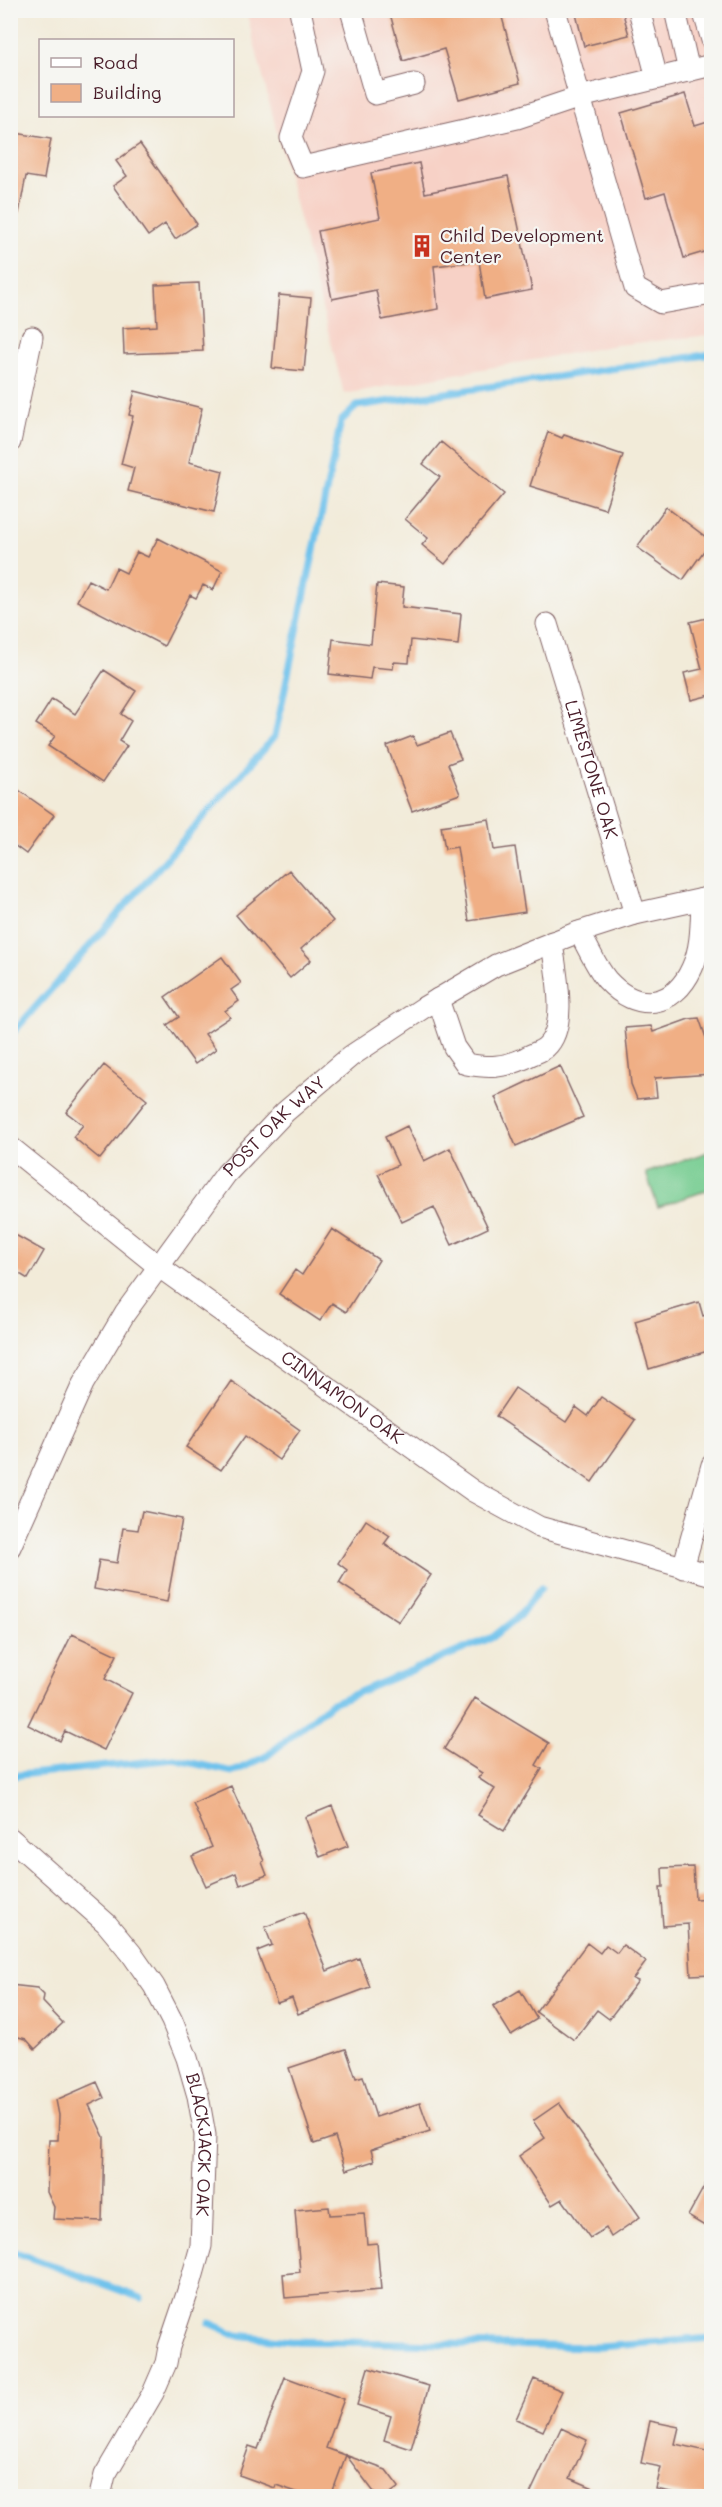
<svg xmlns="http://www.w3.org/2000/svg" width="722" height="2507" viewBox="0 0 722 2507" font-family="Mali,sans-serif">
  <rect width="100%" height="100%" fill="#f6f6f2"/>
  <filter id="ink" filterUnits="userSpaceOnUse"><feTurbulence type="fractalNoise" baseFrequency=".0167" numOctaves="2"/><feDisplacementMap in="SourceGraphic" scale="12" xChannelSelector="R" yChannelSelector="G"/><feConvolveMatrix kernelMatrix="1 2 1 2 8 2 1 2 1" color-interpolation-filters="sRGB"/></filter>
  <filter id="wash" filterUnits="userSpaceOnUse"><feTurbulence type="fractalNoise" baseFrequency=".008" numOctaves="4" result="noise"/><feDisplacementMap in="SourceGraphic" scale="24" xChannelSelector="R" yChannelSelector="G"/><feGaussianBlur stdDeviation="1.35" result="paint"/><feColorMatrix in="noise" values="0 0 0 0 0 0 0 0 0 0 0 0 0 0 0 0 0 1.4 0 .05"/><feComposite in="paint" operator="in"/></filter>
  <g filter="url(#wash)">
    <rect width="100%" height="100%" fill="#f2ebd9"/>
    <path fill="#f7d1c6" d="M246,11h465v324l-95,10 -272,49z"/>
    <path fill="#75cc90" stroke="#60765e" stroke-width="1.5" d="M711,1151v38l-53,18 -12,-34z"/>
    <g fill="none" stroke-linecap="round" stroke-linejoin="round">
      <path stroke="#70c2ec" stroke-width="7" d="M10,1036l265,-300 66,-315 16,-15 355,-52
        M10,1776l164,-17 59,13 34,-16 63,-52 163,-67 26,-21 22,-28
        M10,2250l131,48
        M210,2323l27,12 53,6 309,6 113,-9"/>
    </g>
    <g id="blocks">
      <path fill="#f0af85" d="M389,10h111l20,73 -61,16 -15,-50 -41,12z
        M575,10h47l7,25 -45,11z
        M685,94l10,32 16,-5v129l-27,8 -19,-66 -19,6 -25,-85z
        M10,132l41,7 -7,40 -18,-3 -7,37 -9,-1z
        M140,144l57,80 -22,15 -10,-15 -17,12 -35,-50 14,-10 -11,-15z
        M419,163l6,30 83,-17 24,114 -47,9 -6,-38 -45,5 4,43 -56,11 -6,-30 -44,9 -14,-68 62,-13 -9,-45z
        M199,283l4,68 -79,3 -1,-26 34,-2 -2,-41z
        M279,295l32,3 -7,73 -32,-3z
        M135,391l67,17 -13,54 34,9 -9,41 -86,-21 6,-23 -13,-4 12,-48 -4,-1z
        M548,432l14,6 2,-3 59,20 -18,54 -75,-23z
        M441,442l63,52 -59,70 -23,-19 6,-7 -23,-19 35,-42 -17,-13z
        M666,507l45,34 -28,39 -46,-33z
        M158,538l64,33 -9,19 -10,-5 -7,13 -6,-3 -26,51 -87,-45 11,-21 18,9 10,-21 10,5 11,-21 11,5z
        M377,584l27,3 -2,20 59,7 -3,31 -47,-5 -2,23 -15,-1 -1,7 -21,-2 -2,12 -41,-5 4,-35 38,5z
        M711,617v78l-20,5 -7,-27 18,-4 -12,-47z
        M104,670l32,21 -15,23 10,7 -12,20 8,5 -24,36 -55,-36 7,-10 -19,-12 16,-25 23,15z
        M450,733l11,26 -13,5 12,30 -48,17 -25,-65 26,-10 4,9z
        M10,784l44,31 -28,39 -16,-12z
        M489,819l5,31 21,-3 10,65 -56,9 -12,-74 -12,2 -4,-23z
        M289,870l44,51 -32,28 10,11 -21,18 -54,-63z
        M222,957l19,26 -10,7 8,11 -14,10 5,6 -25,17 11,15 -21,15 -28,-39 12,-8 -14,-20z
        M699,1018l12,34v22l-56,4 2,19 -20,2 -6,-15 -6,-56 26,-2 2,6 36,-13z
        M104,1065l43,35 -47,59 -27,-22 10,-12 -17,-13z
        M560,1066l23,51 -67,29 -21,-49z
        M407,1126l17,35 26,-13 38,80 -36,17 -18,-38 -32,15 -24,-48 20,-9 -13,-28z
        M332,1229l47,31 -33,52 -14,-9 -12,18 -41,-27 16,-24 7,5z
        M10,1232l34,19 -16,28 -18,-11z
        M699,1302l4,14 8,-3v37l-62,19 -14,-48z
        M231,1381l69,49 -21,30 -34,-24 -24,34 -35,-23z
        M515,1388l51,34 10,-15 12,9 13,-19 34,23 -43,62 -96,-66z
        M142,1511l40,8 -15,83 -73,-13 5,-29 18,3 6,-35 15,2z
        M366,1520l24,16 -6,8 47,31 -32,47 -60,-39 8,-13 -9,-7z
        M72,1634l45,21 -12,24 27,14 -28,57 -39,-19 -5,10 -32,-16z
        M475,1698l74,45 -13,22 6,4 -38,62 -26,-16 17,-26 -17,-11 4,-5 -38,-24z
        M231,1786l33,75 -2,1 5,13 -27,10 -4,-12 -30,13 -14,-30 20,-9 -19,-44z
        M332,1806l16,40 -28,11 -15,-40z
        M693,1867l2,32 16,-1v76l-20,1 -3,-51 -25,2 -3,-39h3l-1,-19z
        M304,1912l23,59 32,-13 11,29 -72,27 -6,-16 -15,5 -20,-52 15,-6 -7,-18z
        M587,1943l13,10 6,-8 11,8 6,-8 23,17 -13,17 5,2 -29,38 -12,-9 -23,30 -38,-28z
        M10,1985l27,3 7,7 -1,7 20,21 -28,26 -9,-10 -16,-4z
        M520,1990l17,29 -26,16 -18,-29z
        M346,2049l10,29 7,-2 13,41 44,-14 10,28 -59,19 3,11 -28,9 -11,-33 -21,7 -25,-76z
        M97,2082l7,16 -15,7 15,32 -2,84 -49,-2 1,-12 -7,-15 2,-52h9l1,-25 -3,-15z
        M559,2103l81,114 -29,20 -5,-9 -16,10 -28,-39 -10,6 -33,-49 26,-18 -12,-17z
        M711,2174v56l-23,-14z
        M329,2207l1,8 34,-2 3,31 10,-1 4,47 -96,8 -2,-24 17,-2 -5,-62z
        M368,2368l61,18 -18,63 -27,-9 7,-24 -34,-11z
        M285,2377l59,22 -18,49 60,22 13,17 -13,9h-9l-31,-41 -15,41h-23l-32,-11 -1,3 -36,-13 10,-29 9,3z
        M534,2379l28,12 -19,40 -27,-12z
        M650,2421l29,6 -4,17 36,8v44h-21l-34,-7 5,-22 -20,-4z
        M561,2428l26,12 -17,38 42,18h-83z"/>
    </g>
  </g>
  <g filter="url(#ink)">
    <use href="#blocks" fill-opacity="0" stroke="#856668" stroke-width="1.5"/>
    <g fill="none" stroke-linecap="round" stroke-linejoin="round">
      <g stroke="#856668" stroke-width="23">
        <g id="minor">
          <path d="M300,10l13,61 -22,67 12,29 214,-49 63,-21 55,191 26,15 51,-9"/>
          <path d="M351,10l24,84 39,-10"/>
          <path d="M555,10l25,87 132,-32"/>
          <path d="M639,10l18,68"/>
          <path d="M675,10l14,61"/>
          <path d="M703,10l9,30"/>
          <path d="M10,442l22,-105"/>
          <path id="s1" d="M547,624l88,290"/>
          <path d="M579,932c9,15 17,35 28,48 30,33 67,28 85,-12 10,-21 9,-46 10,-69"/>
          <path d="M438,999l16,48 12,17c23,4 37,4 59,-6 6,-4 16,-6 21,-11 23,-21 9,-77 6,-105"/>
          <path id="s2" d="M10,1147l148,119 315,225 66,36 173,48"/>
          <path id="s3" d="M10,1547l73,-163 42,-71 101,-139 59,-62 66,-56 72,-48 73,-43 80,-32 59,-19 77,-17"/>
          <path d="M683,1568l29,-103"/>
          <path id="s4" d="M10,1838l96,85 25,30 23,33 18,35 15,37 11,38 7,39 -4,111 -11,39 -21,62 -3,16 -13,30 -48,82 -5,21"/>
        </g>
      </g>
      <use href="#minor" stroke="#fff" stroke-width="21"/>
    </g>
  </g>
  <defs>
    <g id="building-bare" transform="scale(1.8)"><path d="M-4-6H4V6H1V3H-1V6H-4ZM-2.5-4.3h1.7v1.8h-1.7ZM.8-4.3h1.7v1.8H.8ZM-2.5-1h1.7V.8h-1.7ZM.8-1h1.7V.8H.8Z" fill="#c8321e" stroke="#f6f6f2" stroke-width="2.5" paint-order="stroke"/></g>
  </defs>
  <g fill-rule="evenodd">
    <use href="#building-bare" x="422" y="246"/>
  </g>
  <g text-anchor="middle" stroke-width="4.5" stroke-linejoin="round" paint-order="stroke">
    <g font-size="18" fill="#4a1f2b" stroke="#f6f6f2" text-anchor="start">
      <text x="440" y="242">Child Development<tspan x="440" dy="21">Center</tspan></text>
    </g>
    <g font-size="18" fill="#4a1f2b" stroke="#f6f6f2">
      <text dy="6" stroke="none"><textPath href="#s1" startOffset="152">LIMESTONE OAK</textPath></text>
      <text dy="6" stroke="none"><textPath href="#s3" startOffset="501">POST OAK WAY</textPath></text>
      <text dy="6" stroke="none"><textPath href="#s2" startOffset="416">CINNAMON OAK</textPath></text>
      <text dy="6" stroke="none"><textPath href="#s4" startOffset="375">BLACKJACK OAK</textPath></text>
    </g>
  </g>
  <rect width="722" height="2507" fill="none" stroke="#f6f6f2" stroke-width="36"/>
  <rect x="39" y="39" width="195" height="78" fill="#f6f6f2" stroke="#b1a0a2" stroke-width="1.5"/>
  <rect x="51" y="58" width="30" height="9" fill="#ffffff" stroke="#b1a0a2" stroke-width="1.5"/>
  <text x="93" y="69" font-size="18" fill="#4a1f2b">Road</text>
  <rect x="51" y="84" width="30" height="18" fill="#f0af85" stroke="#b1a0a2" stroke-width="1.5"/>
  <text x="93" y="99" font-size="18" fill="#4a1f2b">Building</text>
</svg>
